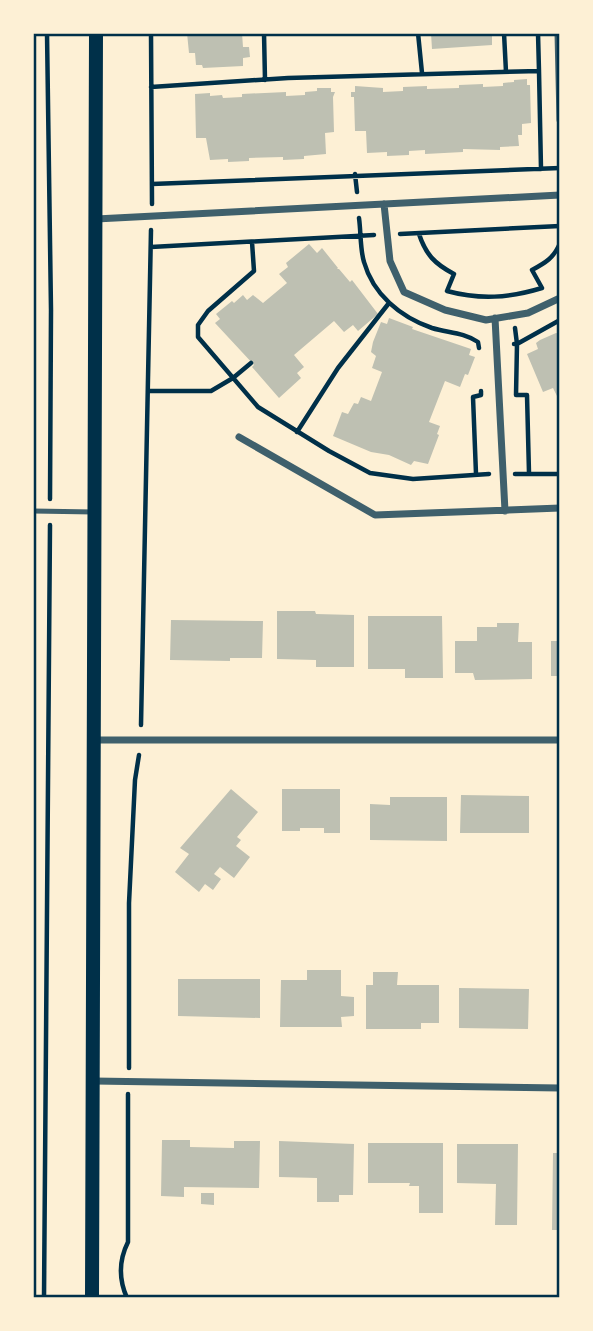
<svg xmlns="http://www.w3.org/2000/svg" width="593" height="1331" viewBox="0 0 593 1331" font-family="Manrope,sans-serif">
  <rect width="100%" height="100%" fill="#fdf0d5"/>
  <path fill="#bec0b2" d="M187,33h55l1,14h6l1,10 -7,1v8l-40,2 -1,-3h-6l-1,-12h-6z
    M431,33h61v12l-60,4z
    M527,79v6h3l1,38 -9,1v11h-4l1,11 -19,1v3l-37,-1v3l-38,2v-4l-16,1v4l-22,1v-4l-20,1 -1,-22h-11l-1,-34h-3v-5h4v-6l28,2v4l20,-1v-4l24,-1v3l32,-1v-3l24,-1v3l20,-1v-3l11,-1v-2z
    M317,88h14v4h4l-2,5 1,35 -9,1 1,21 -22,2v3l-21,1v-3l-34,1v3l-21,1v-3l-18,1 -4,-22h-10l-1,-44 15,-1v3l12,-1 1,3 19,-1v-3l44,-2v4l19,-1v-3l12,-1z
    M309,244l8,9 5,-5 16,20 -1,1h2l11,13 2,-2 26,34 -20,17 -5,-6 -9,7 -10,-11 -40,34 10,12 -7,6 4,5 -22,20 -27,-31 2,-2 -39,-42 5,-4 -4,-5 16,-13 2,2 9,-8 4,5 6,-5 10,8 24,-20 -8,-9 9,-7 -2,-4z
    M389,318l24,9 -1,2 59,20 -2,6 6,2 -7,18 -3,-1 -5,13 -15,-6 -16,41 11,4 -3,8 2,1 -11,29 -14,-3 -3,4 -22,-10 -18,-3 -38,-16 9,-24 6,2 6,-11 4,1 3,-7 10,4 11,-29 -10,-4 4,-12 -5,-4 2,-10 8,-20 6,2z
    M556,333l4,1v68l-7,-14 -10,4 -16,-38 11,-5 -2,-6 4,-3z
    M277,611h38l1,3 38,1v52h-38v-7l-39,-1z
    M368,616h74l1,62h-38v-9h-37z
    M171,620l92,1 -1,37h-32v3l-60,-1z
    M497,623h22l-1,19h14v37l-57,1 -2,-7h-18v-32h22v-14h20z
    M551,641h9v35h-9z
    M231,789l27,23 -21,25 4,3 -5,6 14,11 -16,21 -14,-11 -6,7 7,5 -8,11 -8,-6 -6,8 -24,-20 14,-18 -9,-6z
    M282,789h58v44h-16v-5h-24v3h-18z
    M461,795l68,1v37h-69z
    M390,797h57v44l-77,-1v-36l20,1z
    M307,970h34v26l13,1v19l-13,1 1,10h-62l1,-47h26z
    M373,972h25l-1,13h42v38h-18v6h-55v-44h7z
    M178,979h82v39l-82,-2z
    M459,988l70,1 -1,40 -69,-1z
    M162,1140h28v7l44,1v-7h26l-1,47 -75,-1v10l-23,-1z
    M279,1141l75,3 -1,51h-14v7h-22v-24l-38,-1z
    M368,1143h75v70h-24v-27h-10l1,-3h-42z
    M457,1144h61l-1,81h-22l1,-41 -39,-1z
    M553,1153h7v77h-8z
    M201,1193h13v12l-13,-1z"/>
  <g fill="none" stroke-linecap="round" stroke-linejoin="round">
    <path stroke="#003049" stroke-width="4.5" d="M47,33l4,277 -1,189
      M151,33l1,171
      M264,33l1,47
      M418,33l4,40
      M538,33l1,38
      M506,72l-2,-39h23
      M151,87l137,-9 251,-7 2,98
      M355,174l2,18
      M152,184l408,-16
      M359,218c2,14 1,31 5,44 9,32 36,55 68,66 16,5 31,4 46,14l1,6
      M400,234l160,-8
      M419,234c7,21 16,30 35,40l-7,17c33,9 62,7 95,-3l-10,-18c13,-7 22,-12 28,-27
      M252,242l2,29 -46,40 -10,14v12l60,70 71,44 41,22 43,6 76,-5
      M151,247l223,-12
      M514,344h3l-2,-16
      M149,391h62l22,-13 18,-15
      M297,432l41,-64 51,-65
      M529,473l-2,-78h-11l1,-51 43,-24
      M476,474l-3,-77 8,-2v-4
      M515,474h45
      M141,725c2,-165 8,-330 10,-495
      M129,1068v-165l6,-123 4,-25
      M44,1298l6,-773
      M127,1298c-8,-18 -8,-38 1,-56v-148"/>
    <path stroke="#3f606c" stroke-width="5" d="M33,511l61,1"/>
    <path stroke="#3f606c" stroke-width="7" d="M558,33l2,87
      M384,204l6,57 14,31 41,18 41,10 42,-7 32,-15
      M96,219l464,-24
      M495,318l10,193
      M239,437l136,78 185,-7
      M94,740h466
      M94,1081l466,7"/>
    <path stroke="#003049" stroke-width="14" d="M92,1298l4,-1265"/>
  </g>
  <rect width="593" height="1331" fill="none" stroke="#fdf0d5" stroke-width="70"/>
  <rect x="35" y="35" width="523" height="1261" fill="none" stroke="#003049" stroke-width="2.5"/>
</svg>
